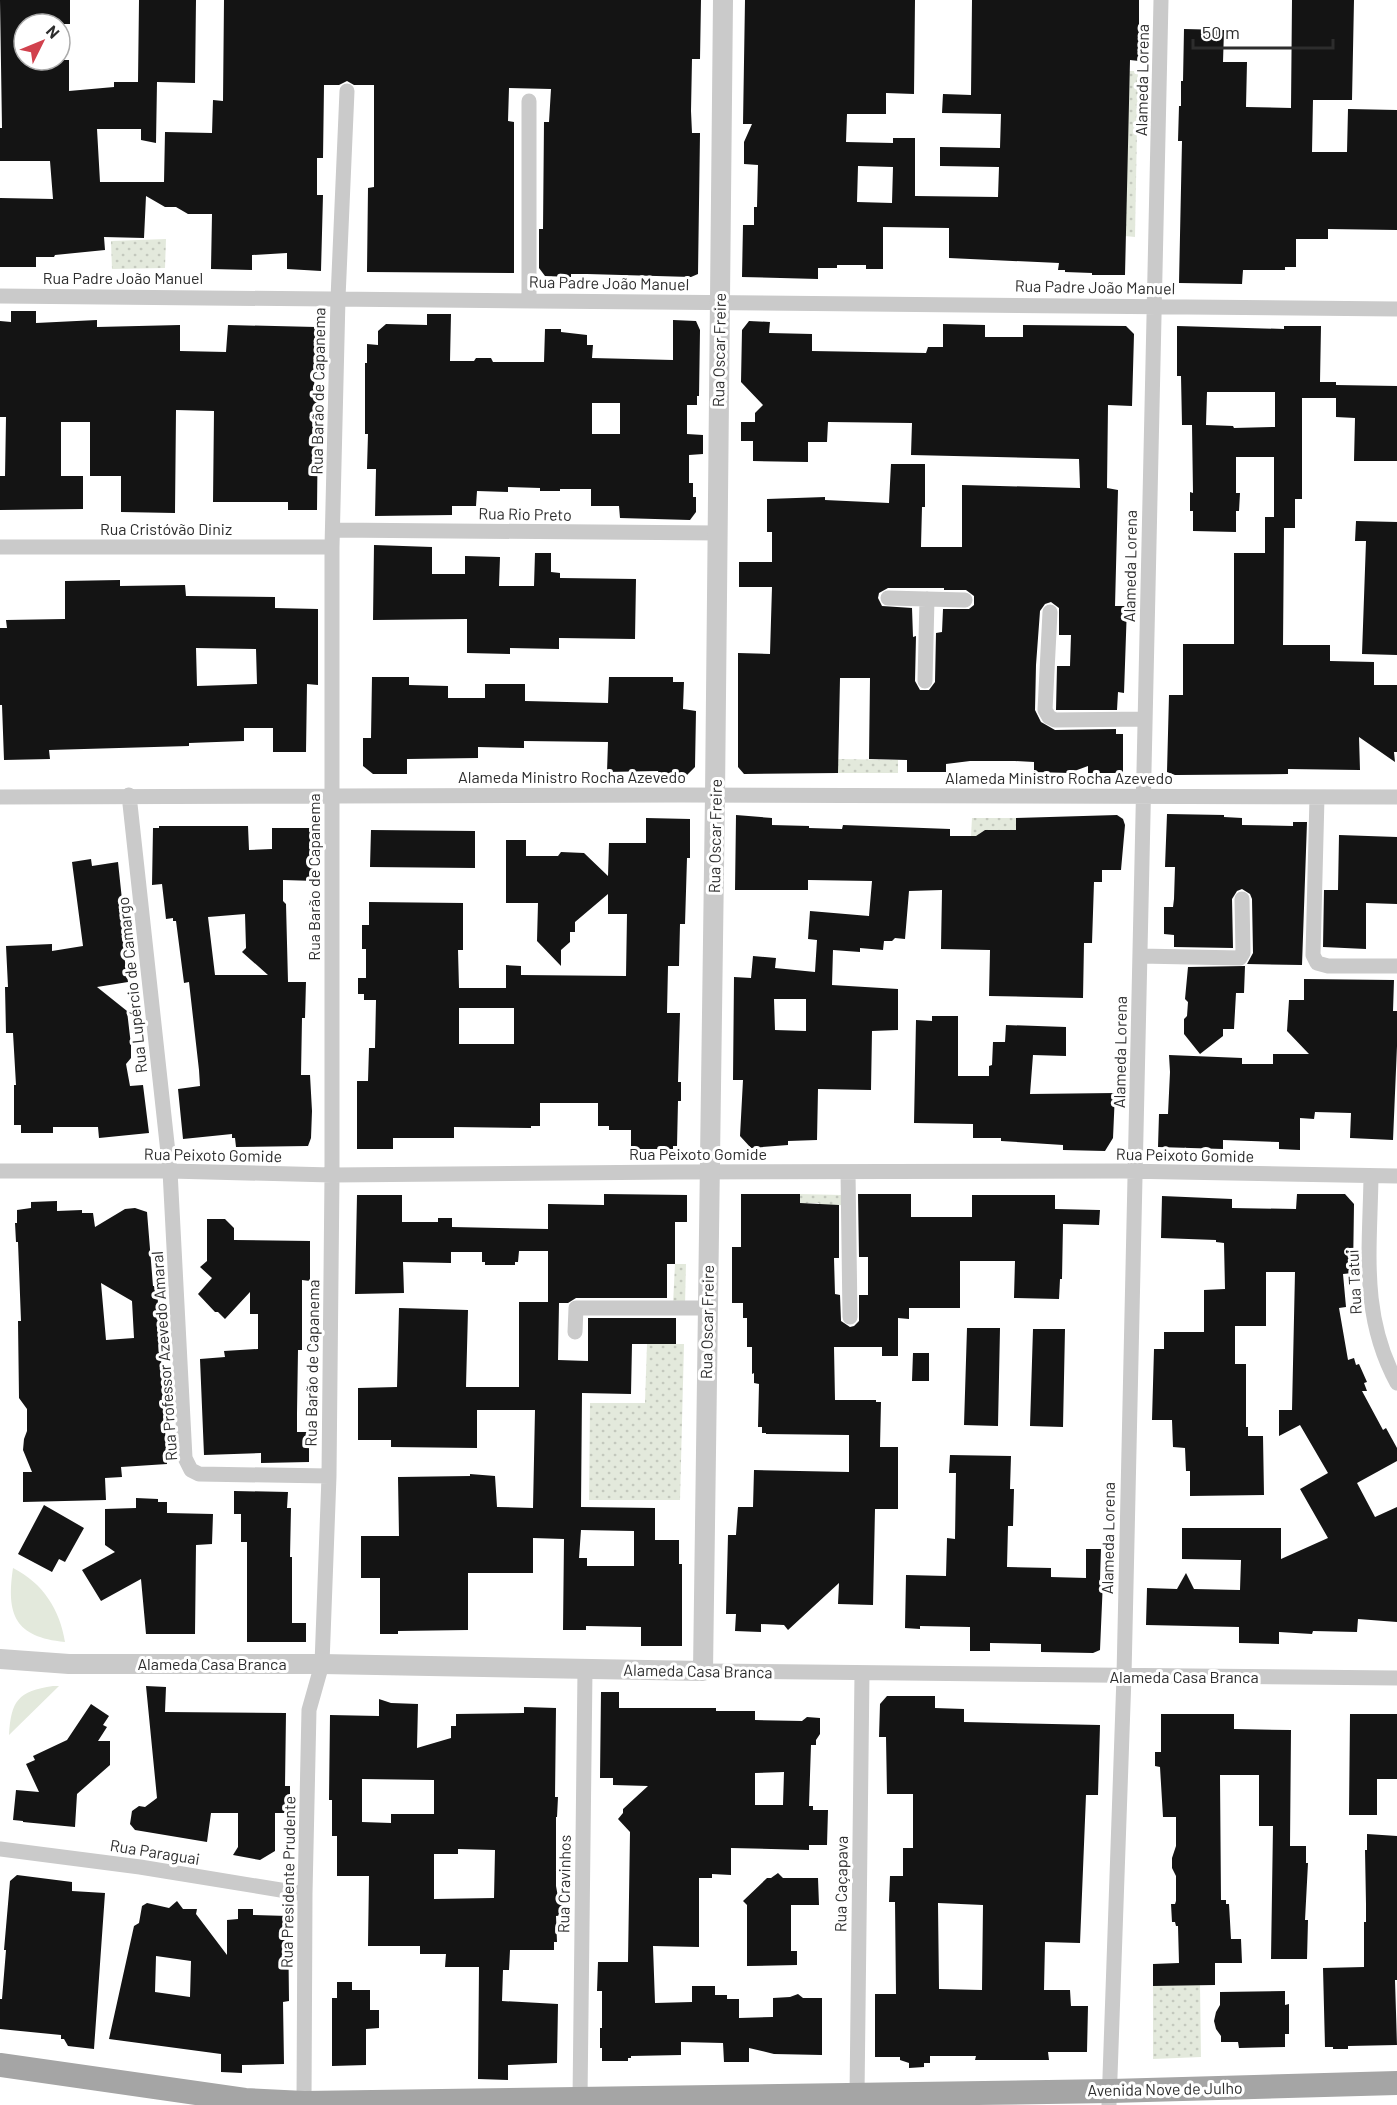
<svg xmlns="http://www.w3.org/2000/svg" width="1397" height="2105" viewBox="0 0 1397 2105" font-family="Barlow,sans-serif">
  <defs>
    <pattern id="garden-dots" width="8" height="8" patternUnits="userSpaceOnUse" patternTransform="scale(1.5)"><rect width="8" height="8" fill="#e3e9dc"/><path d="M2 2h.1M6 6h.1" fill="none" stroke="#c3c8bd" stroke-width="1.8" stroke-linecap="round"/></pattern>
  </defs>
  <rect width="100%" height="100%" fill="#fff"/>
  <path fill="#e3e9dc" d="M13,1568c30,15 47,42 52,74 -50,-5 -59,-27 -52,-74z
    M53,1686h6l-50,49c2,-34 9,-44 44,-49z"/>
  <path fill="url(#garden-dots)" d="M1129,71h9l-3,166 -10,-1z
    M166,239l-1,29 -53,1 -1,-28z
    M838,759l60,1v13h-60z
    M972,818h44v17l-31,-5 -5,3 -1,3h-8z
    M800,1194l42,1v10l-22,1 -1,-3h-11l-8,3z
    M675,1264h11l-1,41h-12z
    M647,1344h37l-4,156h-91l1,-97h55z
    M1200,1985l1,72 -48,2v-73z"/>
  <path fill="#141414" fill-rule="evenodd" d="M0,0h70v24h-46v36h45v31l45,-4v-5h24l1,-82h57l-1,83 -38,-1 -1,61 -15,-3v-11h-44l3,53h64l1,-50 47,1 1,-33 10,1 1,-101h477l-1,59h-8l-1,52 1,22h8l-2,141 -7,3 -104,-3h-16v3l-26,-1 -6,-8v-39h4l1,-107h5l2,-33 -42,-1 -1,33 6,1v151l-147,-1 1,-84 6,-1v-102h-20l-7,-4 -8,4h-15l-1,73h-6v37h6l-2,76 -34,-2v-16l-35,2v15l-41,-1 1,-55h-24l-12,-7h-11l-19,-11 -2,42 -40,-1 1,13 -50,5 -1,2h-18v10h-36v-69l53,1 -3,-38h-50v-33h2z
    M745,0h170l-1,94 -28,-1v21h-39l-1,28 47,1v-5h22v58l83,1 1,-30 -59,-1v-19l60,1 1,-34 -59,-1 1,-19 28,1 1,-95h167v61l-9,-1 -5,215h-33v-2l-27,-1v-2h-7l1,-7 -110,-5v-30l-66,-1v42h-17v-4h-29v3h-19v11l-76,-2 1,-52h11v-18h3l1,-42 -14,-1v-22l8,-18h-9zM858,166l35,1 -1,36 -35,-1z
    M1292,0h62l-2,100h-39l-1,52h35l1,-43 49,1v120l-69,-1v10h-32v28h-11v3h-42l-1,14 -63,-1 3,-142h-4l1,-35h2v-25h2l1,-52 40,1 -1,32h24l-1,45 45,1z
    M11,311h25v12l61,-3v7l83,-2v26l46,1 2,-27 88,2 -2,66h8v18h-4l-1,99h-29v-8h-75l1,-91 -38,-1 -1,103 -54,-1v-36h-31v-54h-29v54h22v33l-83,1v-34h5l1,-59h-6v-96l11,1z
    M427,314h24l-1,47h24l2,-3h15l2,4h51l1,-33h16v3l26,3v10h6l-1,13 81,2v-40l23,1 4,9 -1,66h-2v9h-10v29l16,1v19l-14,1v28h4v14h3v15l-6,8 -70,-2 -1,-12h-28v-17h-31v2h-20v-3l-32,-1v5l-31,-1 -1,15h-24v9l-77,1 1,-47h-9l1,-35h-3v-71h2v-19l11,1v-14l8,-7 41,1zM592,403h28v31h-28z
    M749,321l21,1 -1,11 43,1v17l114,2 2,-6h15v-23l42,1v12h38v-12l103,1 8,8 -2,72 -24,-1 -1,83 11,2 -3,116h12l-3,87 -6,-1 -1,18h-61l1,-44h13l1,-31h-12v-27l-8,-6 -6,2 -5,7 -4,54 -1,45 6,12 14,8 61,-1v5h7v39h-35v-7l-19,7 -35,-1v-10l-19,-1h-45l-24,3v8h-39v-12l-38,-1 1,-81h-30l-2,95 -94,1 -6,-7v-114l32,1 2,-67h-33v-25h33v-30h-5v-33l58,-2v3l64,3 2,-39h34v43h-3l-1,40h41v-62l118,3 -1,-29 -168,-4 1,-32 -84,-1 -1,20h-19v20l-55,-1v-20h-12v-19h14v-9l8,-8 -22,-23 1,-52zM888,588h56v2h22l8,6v9l-5,4h-26l-1,23 -6,1 -1,49 -6,8h-9l-5,-9 1,-45 -3,1 -1,-29 -30,-2 -4,-8 1,-5z
    M1177,326l107,3v-3h37l-1,56h16v3l61,1v75h-43l1,-43 -19,-1v-23v4h-34v101h-7v29h-11l-1,117h47v16l44,1v23h23v67h-3l1,10 -36,-25 1,33 -72,-1v5l-113,1 -8,-3 2,-77h14v-51h51v-91h31v-36h9v-60h-38v36h4l-1,18h-3v21l-43,-1v-20h-3v-19l3,1 -1,-68h-10l-1,-49h-4zM1207,392h68v35l-41,1 -1,-2 -27,-1z
    M1356,521l41,1v133l-35,-1 4,-113h-11z
    M374,545l58,2v27h33v-18l35,1 -1,29h35l1,-33h16v19l9,1v5l76,1 -1,60 -76,-1v11l-49,-1v6l-43,-1v-34l-94,1z
    M120,580v6l65,-1 1,11 89,1v11l43,1v76l-11,-1 -1,68h-33v-24h-29v13l-55,2v3l-140,4 1,9 -46,1 -2,-55h-2v-77h7l-1,-8 59,-1v-38zM196,648l60,1 1,35 -60,2z
    M372,677h37v8l39,1v12h37v-14h40v17l83,2 1,-26h64v5h11l-1,27 13,2 -1,56 -9,9h-27l-1,-5 -51,1 1,-30 -84,-1v7l-46,-1v11l-71,1v15h-34l-10,-8v-28h8z
    M1167,814l57,1v2l18,1v7l51,1v-4h14l-5,143 -55,-1 6,-11 -1,-54 -2,-5 -8,-5 -5,2 -5,8 1,49 -59,-1v-12l-10,-1v-27h9l1,-8 1,-32h-10z
    M736,815l36,3v7l37,1v2l33,1 1,-4 107,4v7h26l9,-6h31v-12l101,-3 6,4 2,6 -4,45h-19v12h-8l-2,61h-8l-1,55 -94,-2 1,-46 -49,-1 1,-59 -33,1 -4,48 -10,-1 -3,3h-8l-1,9 -23,-2v4l-27,-2 -1,35 66,4v41l-26,1 -1,59 -53,-1 -1,51 -29,1v4l-37,3 -11,-12 3,-56h-10l1,-103 17,1 2,-22 23,2 -1,10 40,4 2,-32 -9,-1 2,-28 59,5 3,-35 -64,-1v10h-73zM774,999h32v32l-31,-1z
    M646,818l44,1v39h-3l-2,66h-5l-1,42h-11l-1,47h13l-2,69h3v19h-3l-1,45h-4v3h-42v-19h-22v-4h-11v-23h-58v23h-9v2l-77,-1v11h-61v11h-36v-68h11l1,-33h6l1,-48h-12v-6h-6v-16h8v-29h-4v-24h7v-23l94,1v47h-5l1,38h47v-23l15,1v9l105,1 1,-62h-19v-20l-33,28v10h-5v10l-9,8v16l-24,-25 1,-38h-32v-63h20v16h32l3,-4 23,1 24,23 1,-33h37zM459,1008h55v36h-55z
    M159,826h89l1,24 23,-1v-21h45l-1,53 -33,-1v21l3,3 2,78h18l-1,36h-3l-1,57h9l2,36 -1,27 -3,8 -72,1 -1,-9h-3v-4l-49,5 -5,-50 22,-3 -1,-16 -10,-88 -5,1 -8,-62h-3v-3l-7,1 -4,-35 -10,1 1,-57h6zM245,914l1,34 -4,4 26,23h-53l-7,-58z
    M371,830l104,1v37l-105,-1z
    M1339,835l58,2v67l-31,-1v46l-43,-2 1,-57h14z
    M91,859l1,7 26,-4 7,66 -2,1 3,25 -2,1 4,27 -31,5 30,24 4,34v13l-5,6 4,22 13,-1 6,48 -50,5 -1,-11h-45v6h-32v-8h-7v-40h2l-3,-52h-7l-1,-46h3l-2,-41 46,-2v7l31,-5 -11,-84z
    M1245,966l-1,27h-8l-2,36h-11v7l-23,18 -16,-20v-15l3,-3 1,-14 -3,-3 3,-32z
    M1304,979l90,1 -1,31h4v35l-4,94 -43,-2 1,-25 -36,-1 -1,7 -14,-1v32l-21,-1v-7l-56,-2v9l-65,-2 1,-33h9l2,-42 -1,-17 73,3v6h31v-10h36l-22,-23 2,-31h15z
    M932,1016h26v60h31v-10l3,-1 1,-23h12l1,-17 60,2v29l-33,-1 -3,39 85,-1 -2,45 -8,13 -42,-1v-5l-62,-4v-3h-28v-14l-59,-1 2,-103 16,1z
    M604,1194l83,1v27h-12v42h-8v34h-91l-8,5h-9l-1,57 30,1v-43h88v26h-44l-1,50 -49,-1 -1,114 74,1v32h24v24h3v82h-41v-19l-55,-1v4h-23l1,-91 -31,-1v35h-65v57l-70,1v3h-18v-56h-19v-42h38l-1,-59 72,-1v-2l25,2 2,31 36,1 2,-98h-58v38l-86,-1v-7h-33v-52l39,-1 2,-79 69,2 -2,77h53v-85h29v-51h-29l-1,11h-3v3h-30v-3h-3v-10h-31v11l-48,-1 1,31 -49,1 2,-99h45v27h36v-4h14v9l96,2v-25l56,1zM581,1530l53,1v35h-47v-8h-8z
    M741,1194h59v9l39,2v53h-5l1,36 5,1 1,26 9,6 4,-1 5,-5v-26h9v-38h-9l-1,-63h53v23h61v-22h83v14l45,1 -1,15 -36,-1 -1,55h-2l-1,20 -45,-1 1,-37h-55v47h-51v11l-11,-1v38h-16v-9h-48l1,53h41v2h5l-1,45h18v62h-23l-2,96 -35,-1 1,-21 -51,47 -4,-5 -23,-1v8l-26,-1 1,-17h-10l2,-79h8l2,-28h15l1,-37 95,2v-37l-83,-1v-1h-4v-6h-4l1,-43 -5,-1v-10l-2,1v-27h-5v-29h-4v-15h-11v-56h9z
    M1297,1194h48l9,10 -1,69 -10,1 3,33 -7,1 9,52 6,-2 2,7 3,-1 8,18 -3,1 3,8h-5l21,39 3,-2 11,20v13l-40,22 18,34 22,-10v115l-39,-3 -1,13 -44,-1 -1,3 -33,-2v12l-40,-1v-16l-93,-2 1,-37 30,1 9,-16 8,16 46,1 1,-30 -59,-1v-31h99v31l47,-21 -28,-49 28,-16 -28,-48 -21,11v-26h13l3,-138h-29v54h-31v38h11v63h2v9h15l1,59 -74,1v-25h-4l-1,-23 -12,-1 -1,-27h-20l2,-71h10v-17h40v-42l21,-1 -1,-46 -8,-1v-2l-55,-2 1,-42 70,3v9l64,1z
    M57,1201v10l25,-1v3h11l2,14 30,-18 10,-1 12,4 6,74h4l10,178 -46,3 1,10 -17,1 1,22 -83,2v-30h9l-9,-22 1,-11 3,-8v-22l-8,-11 -1,-77h3l-3,-79h-2l-1,-19h2v-13l14,-2v-6zM101,1283l31,18 2,37 -28,2z
    M207,1219h18l9,9v12l76,1v40l-8,-1v70h-4l-1,63v19h12v30l-48,1v-10l-57,2 -4,-96 25,-2 -1,-6 34,-2v-35h-8v-22l-25,27 -7,-7h-3l-17,-18 14,-16 -12,-11 7,-6z
    M967,1328h33l-2,98 -34,-1z
    M1033,1329h32l-2,98 -33,-1z
    M913,1353h16v28h-17z
    M950,1455l61,1 -1,33h4l-1,37h-5l-1,41 44,1v9l35,1v-29h15l-1,31h3l-3,70 -7,3 -52,-1v-8l-51,-1v8h-20v-24l-50,-1v3l-15,-1 1,-53 40,1 1,-38 8,1 1,-66h-7z
    M234,1491l54,1 -1,16h4l-1,49h2v66h14v19h-59v-100h-6v-28h-7z
    M136,1498l22,1v3h9v11l46,1 -1,30 -16,1 -1,89h-49l-5,-55 -40,22 -19,-31 33,-18 -10,-7v-36l31,-1z
    M44,1505l40,23 -19,34 -6,-3 -7,13 -34,-18z
    M146,1686l20,1 -1,25 121,1 -1,73h5v27h-15v38l-15,9 -27,-5 5,-8v-34h-27l-4,29 -72,-12 -5,-6 2,-13 7,-5 6,1 12,-9z
    M601,1692h18v16h97v3h39v9l47,1 5,-4 13,1v16l-4,6v5h-5l-2,61h4v4h15l-1,35h-18v5l-78,-2v27l-19,-1v4h-13v69l-46,-1 2,57 37,-1v-16h23v9h12v4h12v19l34,-1v-19l17,-1 8,-3 5,4h19v57l-48,-1 -25,-6v14h-25l-1,-19 -42,-1v13l-50,1v2h-3v3h-26v-13h-2v-20h2v-37h-5l1,-29h30l2,-130 -12,-13 5,-6v-4l25,-23 -35,-1v-7h-13zM784,1772l-1,33h-28v-32z
    M887,1696h48v12l29,1v13l136,3 -2,70h-12l-6,148 -35,-1 -1,48h26l1,16h17l-1,46h-39l1,8h-74l1,-4h-46v7h-6v4l-15,1v-5l-9,-3v-3h-25v-63h21l-1,-92h-6l1,-26h13v-28h10v-54h-26l-1,-57h-7l1,-33zM938,1903l45,2 -1,85 -43,-1z
    M379,1699l12,4 27,1 -1,44 34,-10v-12h5v-12l68,-1v-6l32,1 -1,89h3l-1,20h-1v69l2,11h8l-1,18 -9,1 1,26h-3v8h-44l-1,20h-6l-1,31 56,3 -1,59 -49,2v15l-30,-1 1,-112h-34l1,-13h-26v-8h-52l1,-70h-32v-40h-5v-36h-3l1,-85 49,1zM362,1779l72,1v34h-43v9l-29,-1zM458,1849l37,1 -1,48 -60,1v-45h24z
    M91,1704l18,12 -6,9 4,2 -9,14h12v24l-33,29 -2,33 -52,-5v-1l-10,-1 3,-30 23,2 -13,-28 9,-4 -2,-4 34,-16z
    M1161,1714h73v15l57,1 -1,116h16v17h2l-3,57h3l-1,39h-36l2,-133h-14v-51h-39l1,125h5v4h3l2,35h10l1,24h-27v22l-62,1v-22l26,-1 -1,-37h-2l-1,-4h-3l-1,-18h4l1,-3v-25l-4,-8v-10l4,-12v-29h-13l-3,-50 -5,-1v-14h6z
    M1350,1714h47v65h-20v36h-28z
    M1367,1834l30,2v144h-2l2,65 -49,1v3h-15v-2h-8l-2,-79 41,-1v-45h2v-18l-1,-54h2z
    M778,1873l5,5h35l1,27h-28v46h6v14l-50,1v-61l-4,-4 24,-23h4z
    M17,1875l55,7v9l33,2 -11,156 -26,-3 -4,-7h-3v-4l-61,-6v-30h2l4,-49h-2l6,-69z
    M177,1901l6,8h14l-1,5 31,41v-35l11,-1v-10h15v6l35,1 1,85 -6,1 1,62 -42,1v8l-21,-1v-18l-112,-15 25,-113 5,-3 3,-17 5,-3 22,5zM156,1956l35,5 -1,36 -35,-5z
    M337,1982h15v8h18v20h9v18l-13,1v36l-34,1v-68h5z
    M1285,1991v14l4,-1v30h-4v13l-46,1 -1,-6h-17v-6l-5,-7 -2,-8 2,-9 4,-7v-13z"/>
  <g fill="none" stroke-linecap="round" stroke-linejoin="round">
    <path stroke="#cacaca" stroke-width="15" d="M0,296l1397,13
      M529,300v-199
      M333,530l385,3
      M0,547h332
      M888,598l77,2
      M1050,612l-5,98 4,7 6,3 90,-1
      M925,681l2,-82
      M129,795l41,376 15,287 6,12 8,4 130,2
      M0,797l681,-2 716,2
      M1317,797l-4,158 4,8 11,3h69
      M1140,956l100,2 3,-5 -1,-54
      M0,1171h170l162,4 343,-3 448,-1 274,5
      M848,1172l2,145
      M1371,1176c-1,74 -11,139 26,207
      M575,1332l1,-24h131
      M703,1671l694,7
      M0,1849l140,18 165,27
      M857,2095l5,-422
      M580,2099l5,-429
      M304,2103l1,-209 4,-184 13,-46 7,-188 3,-301v-628l6,-249 9,-207
      M1109,2105l15,-429 37,-1676"/>
    <path stroke="#cacaca" stroke-width="20" d="M0,1659l69,5h253l381,7 12,-876 8,-795"/>
    <path stroke="#a5a5a5" stroke-width="24" d="M0,2065l245,35 59,3 807,-12 286,-8"/>
  </g>
  <g text-anchor="middle" stroke-width="6" stroke-linejoin="round" paint-order="stroke">
    <g font-size="16" fill="#2d2d2d" stroke="#fff">
      <text transform="translate(1142 80) rotate(-89)" y="6">Alameda Lorena</text>
      <text x="123" y="284">Rua Padre João Manuel</text>
      <text transform="translate(609 283) rotate(1)" y="6">Rua Padre João Manuel</text>
      <text transform="translate(1095 287) rotate(1)" y="6">Rua Padre João Manuel</text>
      <text transform="translate(719 350) rotate(-89)" y="6">Rua Oscar Freire</text>
      <text transform="translate(318 391) rotate(-89)" y="6">Rua Barão de Capanema</text>
      <text transform="translate(525 514) rotate(1)" y="6">Rua Rio Preto</text>
      <text x="166" y="535">Rua Cristóvão Diniz</text>
      <text transform="translate(1130 566) rotate(-89)" y="6">Alameda Lorena</text>
      <text x="572" y="783">Alameda Ministro Rocha Azevedo</text>
      <text x="1059" y="784">Alameda Ministro Rocha Azevedo</text>
      <text transform="translate(715 836) rotate(-89)" y="6">Rua Oscar Freire</text>
      <text transform="translate(314 877) rotate(-90)" y="6">Rua Barão de Capanema</text>
      <text transform="translate(132 985) rotate(-96)" y="6">Rua Lupércio de Camargo</text>
      <text transform="translate(1120 1052) rotate(-89)" y="6">Alameda Lorena</text>
      <text x="698" y="1160">Rua Peixoto Gomide</text>
      <text transform="translate(213 1155) rotate(1)" y="6">Rua Peixoto Gomide</text>
      <text transform="translate(1185 1155) rotate(1)" y="6">Rua Peixoto Gomide</text>
      <text transform="translate(1354 1282) rotate(-93)" y="6">Rua Tatui</text>
      <text transform="translate(707 1322) rotate(-89)" y="6">Rua Oscar Freire</text>
      <text transform="translate(164 1356) rotate(-94)" y="6">Rua Professor Azevedo Amaral</text>
      <text transform="translate(312 1363) rotate(-89)" y="6">Rua Barão de Capanema</text>
      <text transform="translate(1108 1538) rotate(-89)" y="6">Alameda Lorena</text>
      <text x="212" y="1670">Alameda Casa Branca</text>
      <text transform="translate(698 1671) rotate(1)" y="6">Alameda Casa Branca</text>
      <text x="1184" y="1683">Alameda Casa Branca</text>
      <text transform="translate(155 1852) rotate(9)" y="6">Rua Paraguai</text>
      <text transform="translate(288 1882) rotate(-89)" y="6">Rua Presidente Prudente</text>
      <text transform="translate(564 1884) rotate(-89)" y="6">Rua Cravinhos</text>
      <text transform="translate(841 1884) rotate(-89)" y="6">Rua Caçapava</text>
      <text transform="translate(1165 2089) rotate(-1)" y="6">Avenida Nove de Julho</text>
    </g>
  </g>
  <g transform="translate(42 42) rotate(47)"><circle r="28" fill="#ffffff" stroke="#ababab" stroke-width="1.5"/>
  <path d="M0-4.5L10 22L0 15L-10 22Z" fill="#d1414d"/>
  <text y="-9" font-size="16" font-weight="bold" text-anchor="middle" fill="#2d2d2d">N</text>
  </g>
  <path d="M1193 39v9h140v-9" fill="none" stroke="#2d2d2d" stroke-width="3"/>
  <text x="1202" y="39" font-size="18" fill="#2d2d2d" stroke="#ffffff" stroke-width="4.5" paint-order="stroke">50 m</text>
</svg>
